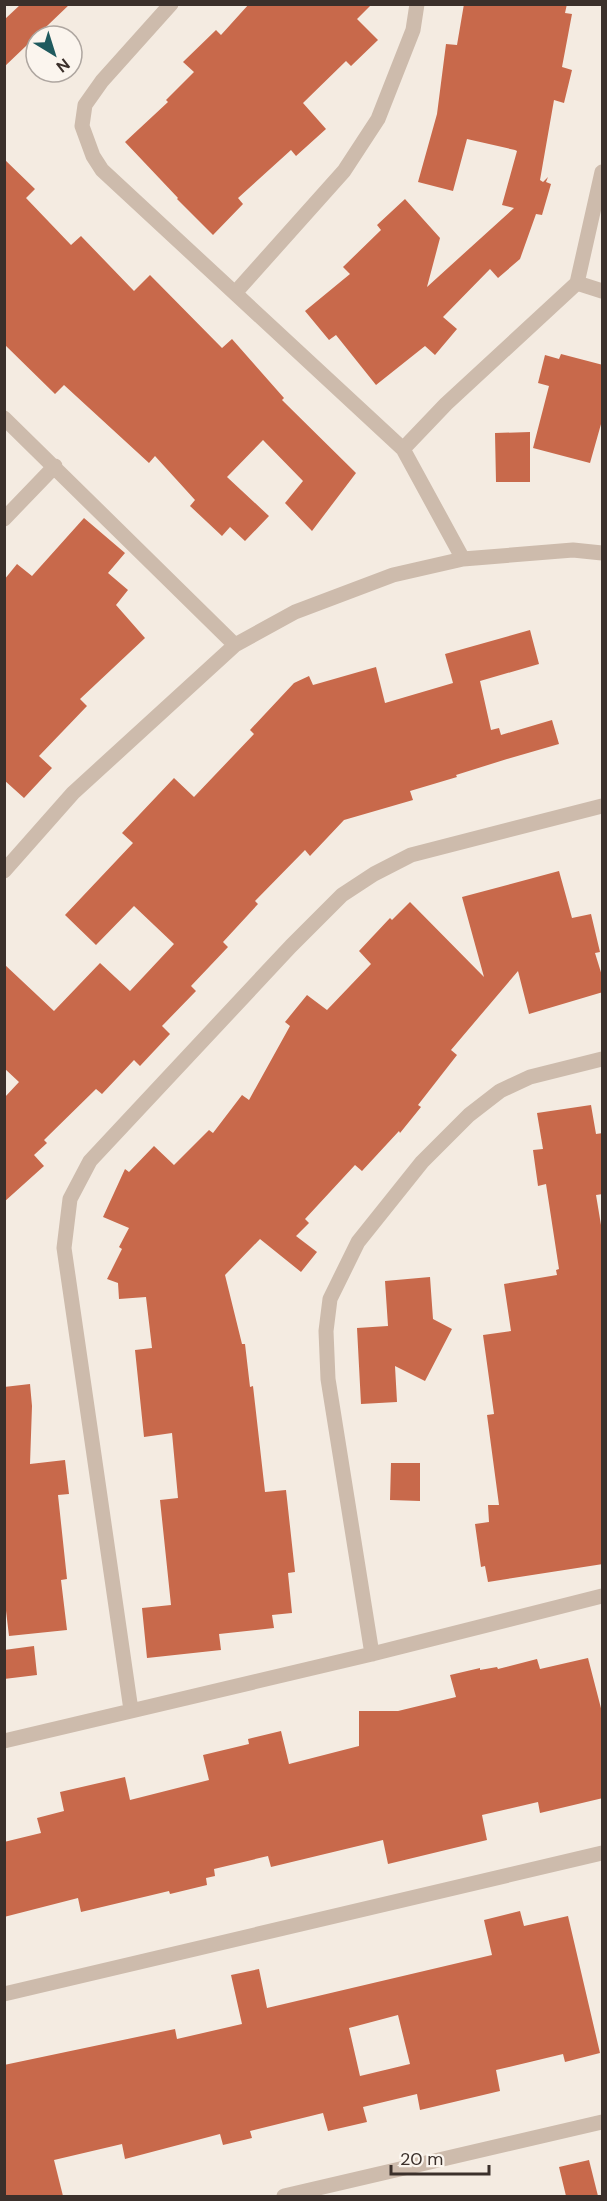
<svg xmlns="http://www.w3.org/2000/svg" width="607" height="2201" viewBox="0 0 607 2201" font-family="'DM Sans',sans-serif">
  <rect width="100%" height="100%" fill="#f4ebe1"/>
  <path fill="#c8694b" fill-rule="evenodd" d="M21,4h49l-66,63v-47z
    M249,4h123l-15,15 21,21 -27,26 -5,-5 -43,42 23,26 -30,27 -5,-6 -53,48 5,6 -30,31 -36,-36 1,-1 -53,-56 43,-40 -2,-2 28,-28 -11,-10 33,-32 5,5z
    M464,4h103l-2,9 7,1 -10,53 10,3 -8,33 -10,-3 -14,80 3,2 5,-5 -2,5 5,2 -9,31 -6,-1 -16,45 -22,19 -8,-9 -47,48 14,12 -22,26 -10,-9 -49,39 -40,-50 -7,5 -24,-29 45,-37 -7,-7 38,-37 -4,-5 28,-26 35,39 -13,49 87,-79 -12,-3 15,-54 -2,-1 -48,-11 -14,52 -35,-9 19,-68 9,-70 11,1z
    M4,159l31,30 -9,9 45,47 10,-9 53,55 16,-16 72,73 10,-9 52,59 -2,2 74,73 -44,58 -27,-28 18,-22 -40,-41 -36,37 42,39 -24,25 -15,-14 -8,9 -32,-30 5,-6 -40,-44 -6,7 -85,-78 -9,9 -51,-50z
    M561,354l42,11v52l-13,46 -57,-15 16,-62 -11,-3 7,-28 14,4z
    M530,432v50h-34l-1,-49z
    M84,518l41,35 -17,20 20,17 -12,15 29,33 -65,61 7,7 -48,50 13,12 -28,30 -20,-18v-200l13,-16 15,12z
    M530,630l9,34 -59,17 11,49 8,-2 2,7 51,-15 7,24 -52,15 -51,16 1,2 -47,14 3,9 -69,20 -34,36 -5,-6 -50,51 3,3 -35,38 5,5 -37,39 5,5 -34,35 8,8 -30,32 -6,-6 -32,34 -6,-5 -52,51 3,3 -13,12 10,11 -40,36 1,-105 14,-15 -15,-14v-104l50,47 46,-48 30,28 44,-47 -40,-38 -38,39 -31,-30 68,-72 -11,-10 52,-55 20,19 60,-63 -4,-4 44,-47 15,-7 4,9 63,-18 9,36 68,-20 -8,-29z
    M559,871l13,47 19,-4 9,38 -5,1 8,26v13l-74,22 -11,-43 -67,79 6,5 -39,50 3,2 -21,26 -1,-2 -37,40 -7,-6 -50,54 4,4 -13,13 21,16 -16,20 -41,-33 -35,36 17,69h3l5,43 3,-1 12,106 21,-2 9,82 -7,1 4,40 -20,2 2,13 -55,6 2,16 -74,8 -5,-50 29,-3 -11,-105 18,-2 -6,-65 -28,4 -9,-87 17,-2 -6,-51 -27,2 -1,-16 -11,-4 15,-30 -3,-2 10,-19 -26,-11 22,-48 4,3 25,-26 20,19 35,-35 4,3 29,-38 7,5 41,-74 -5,-4 22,-27 20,15 44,-46 -12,-13 31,-33 2,2 18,-18 74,75 -22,-80z
    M591,1105l5,29 7,-1v61l-7,1 7,42v327l-115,18 -3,-16 -4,1 -6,-43 14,-2 -1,-17h11l-12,-90 7,-1 -11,-79 28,-4 -7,-47 53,-9 -1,-5 3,-1 -13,-85 -8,2 -5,-36 10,-1 -6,-36z
    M430,1277l3,42 19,10 -27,52 -30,-15 2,36 -36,2 -4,-76 31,-2 -3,-45z
    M30,1384l2,22 -2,58 35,-4 4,34 -11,1 9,84 -6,1 6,50 -58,6 -5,-42v-207z
    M391,1463h29v38l-30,-1z
    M34,1646l3,29 -33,4v-29z
    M588,1658l15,58v82l-63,15 -2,-11 -56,13 5,25 -99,24 -5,-24 -112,27 -3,-11 -54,13 1,7 -9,2 1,7 -37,9 -1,-3 -88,21 -3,-14 -74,19v-75l37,-9 -4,-15 27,-7 -4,-19 65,-15 5,23 79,-20 -6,-25 46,-11 -1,-5 33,-8 8,33 70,-18v-35h39l58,-14 -6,-22 30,-7v2l17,-3 1,2 39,-10 3,10z
    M520,1911l4,15 44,-10 32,137 -35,9 -2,-8 -67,16 4,21 -80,19 -3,-16 -54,13 4,15 -39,9 -5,-18 -73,18 2,7 -29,7 -3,-11 -95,25 -3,-15 -68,16 9,36h-59v-131l171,-36 2,10 65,-15 -11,-49 28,-6 8,39 225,-53 -8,-35zM398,2015l12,49 -50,12 -11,-48z
    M589,2160l9,36h-32l-7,-29z"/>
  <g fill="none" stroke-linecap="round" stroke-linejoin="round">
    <path stroke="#cdbbac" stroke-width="15" d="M171,4l-69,77 -17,24 -3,21 11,30 9,14 301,279 60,110
      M577,283l25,-111
      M235,293l109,-122 34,-52 35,-89 4,-26
      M4,418l231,227
      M403,449l43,-45 131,-121 25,8
      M4,519l51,-53
      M4,871l69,-78 162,-148 60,-33 98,-37 70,-16 110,-9 29,3
      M372,1654l-44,-275 -2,-48 4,-32 28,-57 64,-80 47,-47 31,-24 30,-14 72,-18
      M131,1710l-67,-462 6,-49 20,-38 201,-215 51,-51 32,-21 37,-19 191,-49
      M4,1741l368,-87 230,-58
      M4,1994l598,-141
      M284,2196l318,-74"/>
  </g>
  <rect width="607" height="2201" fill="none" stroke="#3b302b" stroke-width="12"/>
  <g transform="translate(54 54) rotate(142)"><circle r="28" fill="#fbf5ee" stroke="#aea6a0" stroke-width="1.5"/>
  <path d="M0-4.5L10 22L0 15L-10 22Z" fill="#1f5a5e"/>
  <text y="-9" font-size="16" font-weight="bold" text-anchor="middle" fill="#3b302b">N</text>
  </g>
  <path d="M391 2165v9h98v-9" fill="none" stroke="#3b302b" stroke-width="3"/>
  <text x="400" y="2165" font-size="18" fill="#3b302b" stroke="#fbf5ee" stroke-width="4.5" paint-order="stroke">20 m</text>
</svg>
